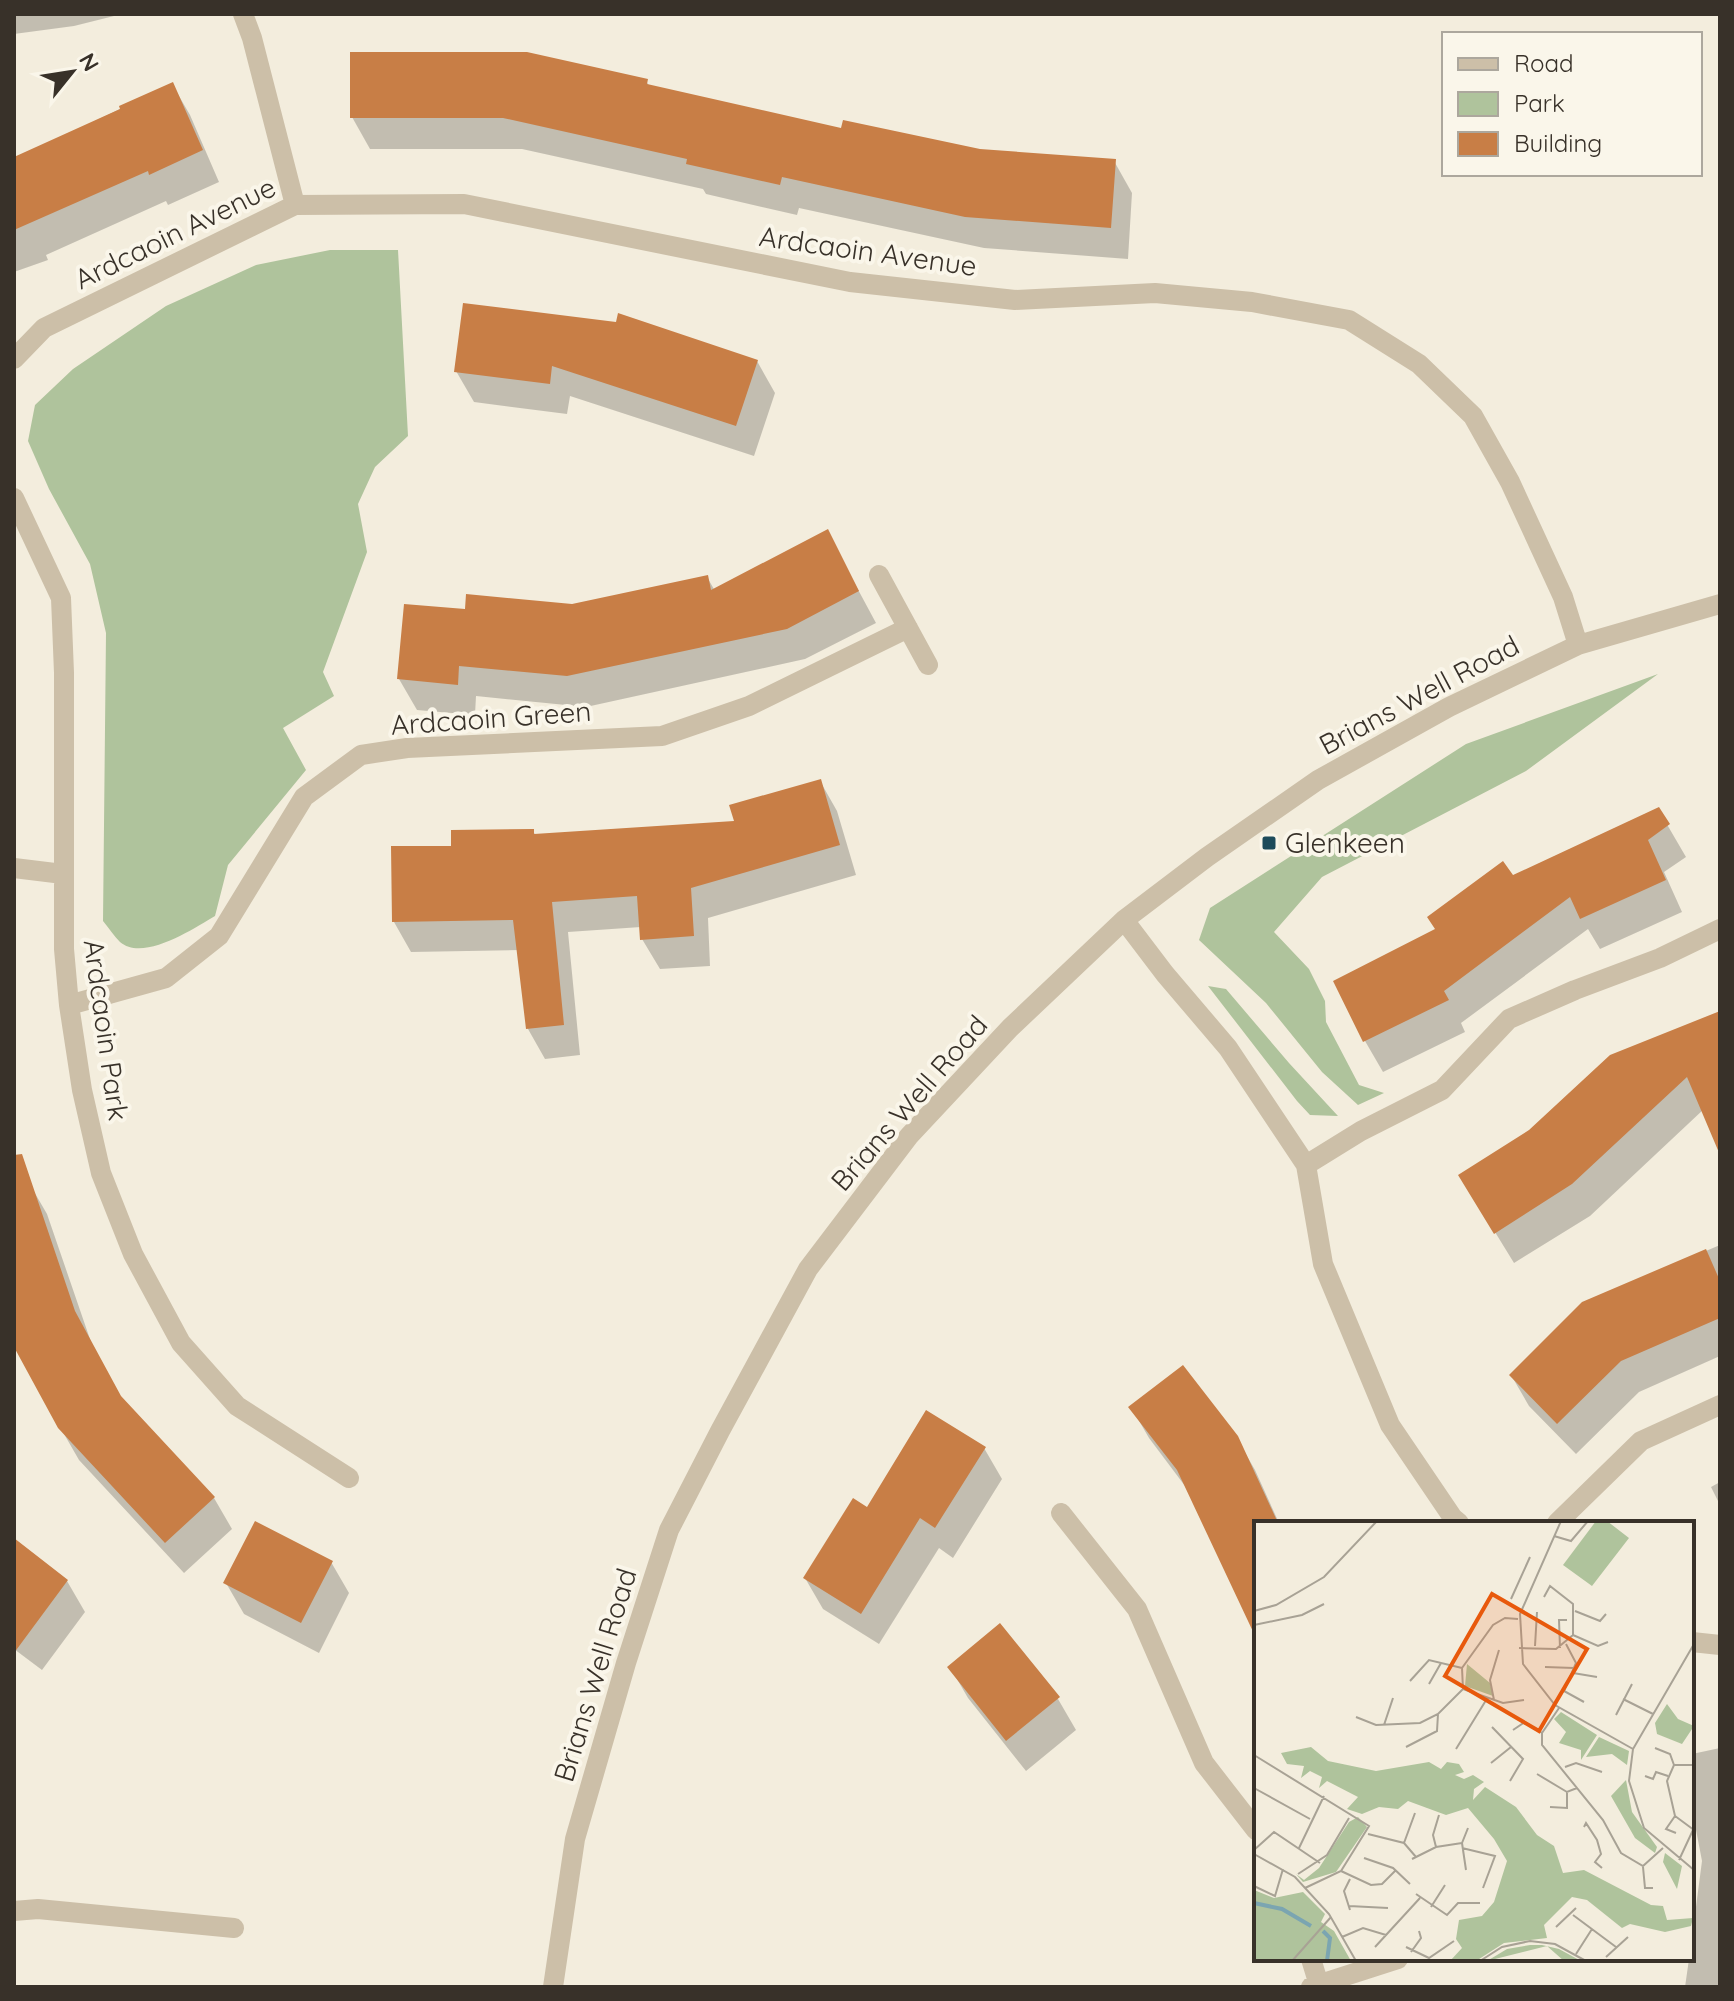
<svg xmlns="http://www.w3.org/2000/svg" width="1734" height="2001" viewBox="0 0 1734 2001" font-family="Quicksand,sans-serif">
  <rect width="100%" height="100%" fill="#f3eddd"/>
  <path fill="#afc39c" d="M330,250h68l10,186 -33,31 -17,37 9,48 -44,120 11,24 -51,32 23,42 -78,95 -13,51c-22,13 -72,46 -95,26 -6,-6 -11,-14 -17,-21l3,-288 -16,-69 -41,-75 -21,-48 7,-36 38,-36 93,-63 90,-41z
    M1658,674l-132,97 -204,106 -48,55 35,37 16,32 1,21 33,63 25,8 -26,12 -36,-33 -56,-69 -67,-63 11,-32 256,-164z
    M1208,986l18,3 63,74 49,53 -28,-1 -13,-14z"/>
  <path fill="#0003" d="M14,14h108l-48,12 -60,8z
    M646,81l4,6 193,43 136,21 135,10 18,32 -4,66 -144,-11 -185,-40 -2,7 -91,-21 -3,-5 -181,-40h-152l-18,-32z
    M172,84l18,31 29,67 -51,23 -2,-4 -120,54 2,5 -34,12v-112z
    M465,305l292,56 18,32 -21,63 -184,-60 -3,18 -93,-12 -18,-31z
    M827,532l49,91 -71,36 -219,48 -110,-11 -1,19 -58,-5 -18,-31 68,-68 105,-5 135,-29 8,14z
    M820,781l17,30 19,64 -148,43 2,48 -50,3 -18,-30 -1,-12 -73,5 12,123 -35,4 -17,-30 -9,-79 -108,2 -17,-30 59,-74 80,-17 3,5 201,-13z
    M1658,809l28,48 -22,15 18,40 -82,37 -12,-20 -127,94 4,9 -82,40 -18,-31 -29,-59 101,-52 76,-53z
    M1720,1013v110l-16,-14 -114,107 -76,47 -35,-57z
    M29,1183l18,31 45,131 30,54 92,99 18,31 -48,44 -105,-113 -19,-33 -46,-98v-141z
    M1720,1245v111l-81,36 -63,62 -47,-48 -18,-31 72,-72z
    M1131,1407l105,30 19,33 24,53h-23v104l-68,-137 -39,-52z
    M984,1448l18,31 -49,79 -14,-10 -60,96 -56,-35 -18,-31 63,-69z
    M1720,1482v23l-9,-18z
    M14,1541l53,40 18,31 -43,58 -28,-21z
    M331,1562l18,31 -30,60 -75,-39 -18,-31z
    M999,1626l59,73 18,31 -50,41 -58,-73 -18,-31z
    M1720,1748v239h-35l4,-28h3v-22l10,-76 -10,-52v-55z"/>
  <path fill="#c87e46" d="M350,52h177l121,27 -1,5 194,44 2,-8 137,29 136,10 -5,69 -146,-11 -183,-40 -2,8 -94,-21 1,-5 -184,-41h-153z
    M173,82l30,68 -54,25 -1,-4 -134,59v-73l106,-48 -1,-3z
    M463,303l153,19 2,-9 140,47 -22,66 -184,-60 -2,18 -96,-12z
    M828,529l31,62 -72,38 -220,47 -108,-10 -1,19 -61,-6 7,-75 61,5 1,-15 106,10 136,-29 3,15z
    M821,779l19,66 -149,43 3,48 -54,4 -3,-44 -85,6 12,123 -38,4 -13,-109 -121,2 -1,-76h60v-16l83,-1v5l200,-13 -5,-16z
    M1659,807l11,17 -22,16 18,40 -86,39 -10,-22 -126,94 5,9 -86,42 -30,-61 102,-52 -8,-12 76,-56 10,14z
    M1720,1011v144l-33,-78 -115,107 -78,50 -36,-59 71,-45 81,-75z
    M22,1154l53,157 46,85 94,101 -50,46 -107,-115 -44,-81v-192z
    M1706,1249l14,32v37l-99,43 -64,63 -48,-49 73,-73z
    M1183,1365l55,71 40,87h-22v115l-79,-168 -49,-63z
    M926,1410l60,37 -51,81 -15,-10 -59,96 -58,-36 50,-80 14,9z
    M255,1521l78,40 -32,62 -78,-40z
    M14,1538l54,42 -54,73z
    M1000,1623l60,74 -54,44 -59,-74z"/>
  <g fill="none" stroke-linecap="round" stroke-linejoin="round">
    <path stroke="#ccbfa8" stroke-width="20" d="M243,14l9,24 43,167
      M14,359l30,-31 251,-123 169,-1 386,78 165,18 140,-7 97,9 97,18 70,44 54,52 37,66 53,115 15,48
      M14,498l47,100 3,75v276l5,56 13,85 19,83 32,81 48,89 56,63 112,72
      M879,575l49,90
      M14,868l49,6
      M1124,920l41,54 63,74 78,117 17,99 67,161 63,93 6,5
      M69,1005l97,-27 53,-42 85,-139 57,-42 46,-7 255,-12 87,-30 159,-78
      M1306,1165l55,-34 81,-41 67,-71 66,-29 85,-32 60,-29
      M1061,1513l76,96 67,154 52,67
      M1557,1523l84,-82 79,-36
      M1692,1642l28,3
      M14,1911l24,-2 196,19
      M1311,1959l8,26
      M553,1987l22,-148 51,-176 43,-133 51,-99 88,-162 101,-133 101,-108 114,-108 83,-63 111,-77 131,-73 129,-62 142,-41
      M1311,1987l87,-28"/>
  </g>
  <rect fill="#1d4b5b" stroke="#faf6ea" stroke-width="3" x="1261" y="835" width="16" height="16" rx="4"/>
  <g text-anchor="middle" stroke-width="8" stroke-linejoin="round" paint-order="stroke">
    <g font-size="28" fill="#383129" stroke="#faf6ea">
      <text transform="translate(175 233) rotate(-26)" y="10">Ardcaoin Avenue</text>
      <text transform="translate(868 251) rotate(8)" y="10">Ardcaoin Avenue</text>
      <text transform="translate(1419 695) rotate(-28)" y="10">Brians Well Road</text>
      <text transform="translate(491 718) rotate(-4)" y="10">Ardcaoin Green</text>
      <text transform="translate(106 1030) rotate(82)" y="10">Ardcaoin Park</text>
      <text transform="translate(909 1103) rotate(-49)" y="10">Brians Well Road</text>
      <text transform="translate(595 1675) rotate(-73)" y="10">Brians Well Road</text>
    </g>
    <g font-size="28" fill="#383129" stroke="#faf6ea" text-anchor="start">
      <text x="1285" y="853">Glenkeen</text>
    </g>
  </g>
  <g transform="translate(1254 1521)">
    <rect width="440" height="440" fill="#f3eddd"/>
    <path d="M342,0h11l22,17 -37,48 -29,-21zM213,143l23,19 3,13 -28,-10zM413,183l11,15 16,7 -12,18 -25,-10 -2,-11zM307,191l36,23 -16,25v-10l-22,-7 7,-11 -12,-13zM345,216l30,14 -2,14 -15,-11 -26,3zM57,226l17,14 48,10 53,-9 12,7 6,-7 12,2 5,8 -9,3 9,4 9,-4 11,7 -10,7 -1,11 12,-13 31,20 21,28 17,11 9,27 21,-3 67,35 12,1 4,14 26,-2 -2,8 -26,6 -35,-8 -8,4 -35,-28 -15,-3 -28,28 3,13 -43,5 -28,18h-26l12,-13 -6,-9 3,-19 23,-4 12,-14 13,-41 -13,-22 -26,-31 -22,7 -38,-14 -10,8 -19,-2 -17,7 -15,-5 11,-12 -31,-16 -8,7 3,-11 -12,-6 -9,7 3,-12 -17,-2 -6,-11zM372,259l6,32 25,35 -2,6 -20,-15 -24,-42zM104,296l9,10 -31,45 -33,10 -7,-8 8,6 15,-12 30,-46zM411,332l17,13 -5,23 -14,-27zM0,369l20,8 29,-6 22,22 -4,8 13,9 17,30h-97zM276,424h12l17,4 22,12h-17l-17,-15 -60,15 20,-12z" fill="#afc39c"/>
    <path fill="none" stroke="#7ba5b1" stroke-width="4" d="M0,382l28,6 29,17M69,410l7,7 -3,23"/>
    <path fill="none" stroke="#a8a295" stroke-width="2" d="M307,0l-41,93 3,50 32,41 78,44M300,15l17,5 17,-20M257,78l19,-42M0,90l22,-6 48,-28 53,-56M321,90l25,10 6,-7M0,104l48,-10 22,-11M319,114l25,11 10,-4M312,123l10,19 -12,28 20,11M440,123l-61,105 -4,32 15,47 50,42M281,125l2,-34M265,127l37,1 17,-14v-31l-23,-18 -6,11M306,127l-1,-28h8M291,146l29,1M319,152l24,4M156,160l19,-21 33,8M175,163l12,-21M209,168l-1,-21 31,-43 12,-7 13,1M209,168l40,14 21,-3M369,178l30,15M240,179l-4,-20 9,-30M305,187l-17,25v12l61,75 18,33 22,13 20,-18M362,194l16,-31M102,196l20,8 44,-2 18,-9 25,-25M130,204l9,-27M238,206l31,32 -13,22M259,209l12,-8 17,11M152,226l31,-16 1,-17M401,227l15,6 4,11M202,228l32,-52M0,234l115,71 -28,45 -36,17M237,242l20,-16M440,244h-20l-7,16 8,35 19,14M311,246l11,-4 26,9M283,253l30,18 10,-4M391,255l8,3 3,-7 12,4M0,267l56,31M296,286l17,1v-16M421,295l-9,13 10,4M330,306l2,-4 11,17 4,14 -6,8 7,6M114,313l36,9 12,14M150,322l11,-30M182,326l-3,-12 6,-20M45,327l25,-52M208,327l33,8 -12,32M0,329l20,-18 46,31M0,333l41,23 34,37 27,47M110,337l29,10 17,16M158,338l24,-12 26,-4M425,339l14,-30M389,346l2,21h8M212,349l-4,-27 6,-15M87,350l30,14 11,-1 14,-14M44,353l29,-19 22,-37M0,365l21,10 8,-27M162,373l31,21 11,-12h22M95,385l39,2M177,386l14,-22M96,389l-6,-19 6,-12M319,394l43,32M302,406l20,-19M88,416l21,-9 23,7M121,426l45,-49M152,426l23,11 25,-17M157,431l10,-14 -2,-7M322,433l16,-25M352,436l22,-20M38,440l39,-44M226,440l22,-14 28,-6 25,3 31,17"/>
    <path fill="#e8590c" fill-opacity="0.15" stroke="#e8590c" stroke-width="4" d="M238,73l95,55 -48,82 -94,-55z"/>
    <rect width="440" height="440" fill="none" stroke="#383129" stroke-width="4"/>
  </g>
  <rect width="1734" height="2001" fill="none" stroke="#383129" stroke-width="32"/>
  <rect x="1442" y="32" width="260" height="144" fill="#faf6ea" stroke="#aca79d" stroke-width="2"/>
  <rect x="1458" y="58" width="40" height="12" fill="#ccbfa8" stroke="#aca79d" stroke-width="2"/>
  <text x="1514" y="72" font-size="24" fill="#383129">Road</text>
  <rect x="1458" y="92" width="40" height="24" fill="#afc39c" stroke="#aca79d" stroke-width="2"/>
  <text x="1514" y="112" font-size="24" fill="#383129">Park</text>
  <rect x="1458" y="132" width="40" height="24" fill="#c87e46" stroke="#aca79d" stroke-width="2"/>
  <text x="1514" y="152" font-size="24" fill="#383129">Building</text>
  <g transform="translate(72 72) rotate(60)" stroke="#faf6ea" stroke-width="6" paint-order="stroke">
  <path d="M0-6L14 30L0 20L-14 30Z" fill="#383129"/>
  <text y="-12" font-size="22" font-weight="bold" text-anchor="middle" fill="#383129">N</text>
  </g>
</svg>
